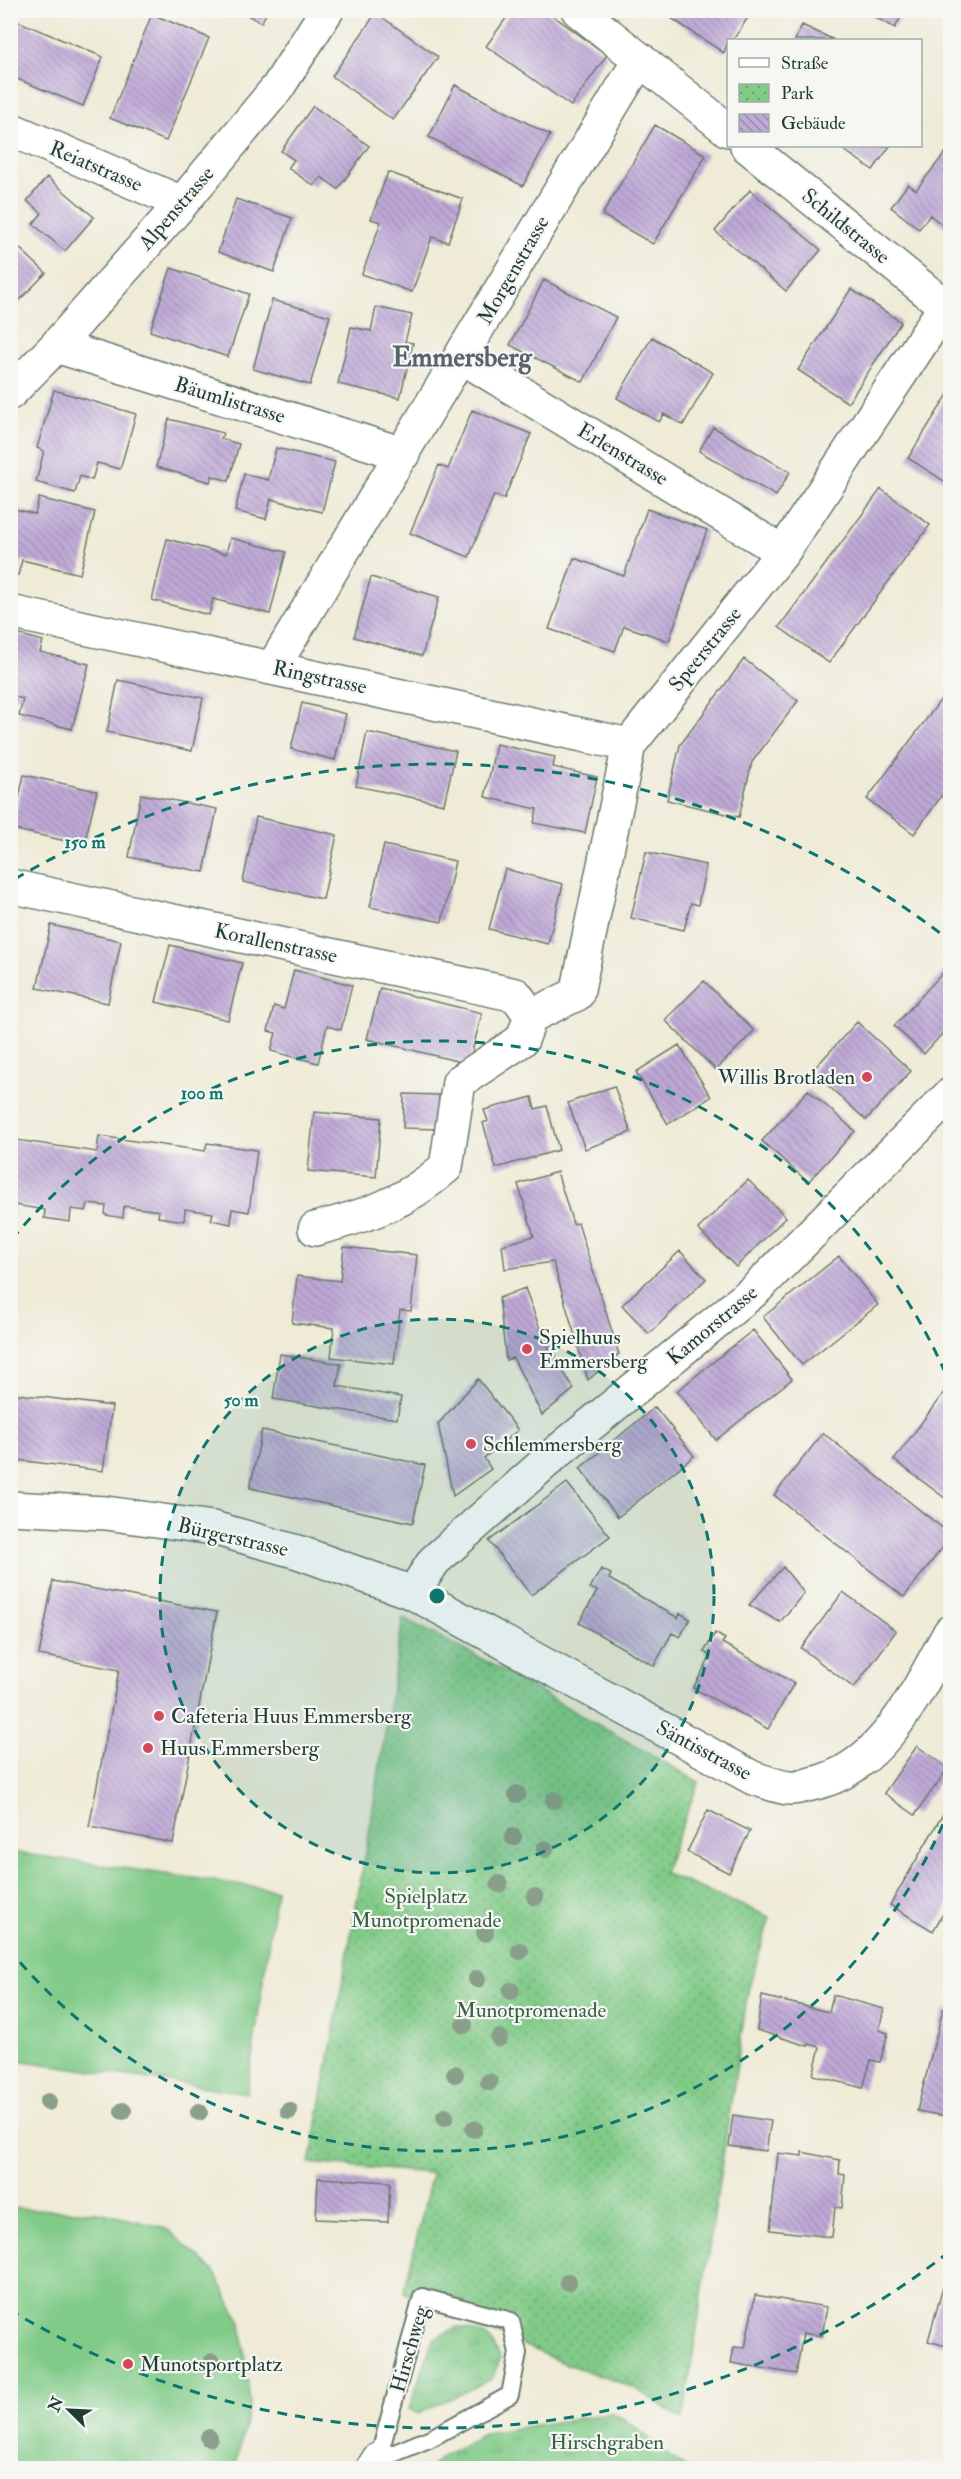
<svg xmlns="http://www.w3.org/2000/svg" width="961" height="2479" viewBox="0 0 961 2479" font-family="'IM FELL Double Pica',serif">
  <defs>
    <pattern id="grass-tufts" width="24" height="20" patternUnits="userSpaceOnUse" patternTransform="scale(1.5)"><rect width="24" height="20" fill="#81cb88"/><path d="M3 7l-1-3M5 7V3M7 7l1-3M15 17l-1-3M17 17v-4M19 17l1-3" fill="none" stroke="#69a670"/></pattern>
    <pattern id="park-dots" width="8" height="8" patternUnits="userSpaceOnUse" patternTransform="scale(1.5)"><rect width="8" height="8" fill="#81cb88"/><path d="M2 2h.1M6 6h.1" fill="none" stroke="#69a670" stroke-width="1.8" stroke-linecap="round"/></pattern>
    <pattern id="building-back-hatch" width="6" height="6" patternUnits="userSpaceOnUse" patternTransform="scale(1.5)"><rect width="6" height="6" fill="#bfa9d7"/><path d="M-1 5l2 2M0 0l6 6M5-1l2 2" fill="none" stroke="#9b8baf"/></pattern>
  </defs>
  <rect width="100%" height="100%" fill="#f6f6f2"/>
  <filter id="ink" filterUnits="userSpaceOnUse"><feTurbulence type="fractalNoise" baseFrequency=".0167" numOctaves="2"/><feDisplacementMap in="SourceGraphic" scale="12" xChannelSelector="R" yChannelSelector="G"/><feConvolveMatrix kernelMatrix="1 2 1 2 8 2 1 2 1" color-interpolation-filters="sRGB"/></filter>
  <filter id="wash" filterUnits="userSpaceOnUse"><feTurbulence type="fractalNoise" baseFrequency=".008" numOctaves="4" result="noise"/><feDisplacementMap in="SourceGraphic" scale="24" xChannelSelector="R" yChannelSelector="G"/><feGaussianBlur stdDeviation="1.35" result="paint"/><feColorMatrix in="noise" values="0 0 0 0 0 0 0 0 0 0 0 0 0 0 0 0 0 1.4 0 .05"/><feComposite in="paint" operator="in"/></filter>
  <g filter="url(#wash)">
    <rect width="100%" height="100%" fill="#efebd7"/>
    <path fill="url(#grass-tufts)" stroke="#50845e" stroke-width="1.5" d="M458,2327c26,6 33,7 42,32l-8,20 -74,35 -9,-5 24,-70z
      M612,2413c29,13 47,39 74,55h-257l14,-12 42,-23z"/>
    <path fill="url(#park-dots)" stroke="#50845e" stroke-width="1.5" d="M403,1618l77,40 219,124 -36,91 107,44 -22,74 -65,429 -48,-32 -71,-25 -160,-71 28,-119 -122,-10 59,-329z"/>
    <path fill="#81cb88" stroke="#50845e" stroke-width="1.5" d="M11,1852l265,38 -29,203 -236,-34z
      M11,2208l87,4 68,16 47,42 28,53 9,81 -15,64h-224z"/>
    <g id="blocks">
      <path fill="url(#building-back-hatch)" d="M239,10h29l-7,13z
        M436,10h22l-8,11z
        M512,10h33l62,45 -36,51 -85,-60z
        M671,10h82l-20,30h-5l-4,13 -56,-37z
        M871,10h33l-9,18 -26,-14z
        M376,13l62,44 -45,63 -61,-44z
        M152,14l57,24 -43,103 -56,-23z
        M10,18l93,39 -20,49 -73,-30z
        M802,25l32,15h-39z
        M455,85l95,50 -27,51 -94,-49z
        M313,106l56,40 -31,43 -17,-12 -7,9 -26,-18 6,-8 -13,-9z
        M655,125l51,30 -53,89 -51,-29z
        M838,146h52l-17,24z
        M945,153l5,4v74l-20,-16 -11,14 -28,-22 17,-23 8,6z
        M388,172l75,27 -15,43 -16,-5 -20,55 -50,-18 19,-52 -10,-3z
        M47,177l47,40 -29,34 -32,-27 9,-11 -15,-12z
        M750,190l71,60 -35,41 -71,-60z
        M236,199l56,19 -18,54 -56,-20z
        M10,239l36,34 -36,37z
        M171,268l78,26 -21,63 -78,-26z
        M544,280l72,37 -33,65 -73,-37z
        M851,289l50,33 -53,81 -50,-33z
        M272,300l58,16 -20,69 -57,-16z
        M376,307l36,8 -7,27 8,1 -13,55 -62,-14 13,-57 20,4z
        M652,337l61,36 -30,52 -19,-11 -5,8 -42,-24z
        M54,390l82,24 -16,55 -23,-6 -5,17 -12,-4 -5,17 -39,-11 8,-31 -7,-3z
        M950,391v94l-42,-27z
        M472,410l59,24 -27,65 -10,-4 -25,62 -59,-24 29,-68 9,4z
        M169,419l54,14 -2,6 18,5 -10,37 -17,-5 -2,6 -54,-15z
        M713,427l77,45 -14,24 -77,-45z
        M276,448l59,14 -13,50 -51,-13 -5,20 -31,-8 9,-37 24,6z
        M881,489l49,36 -101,138 -50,-36z
        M39,498l56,14 -15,62 -58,-14 -4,15 -8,-2v-65l25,6z
        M647,509l60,21 -38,111 -45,-15 -9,25 -66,-22 25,-71 50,18z
        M230,538l56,14 -16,62 -57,-15 -4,16 -57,-15 15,-61 59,15z
        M371,577l68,20 -17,59 -68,-19z
        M10,632l33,9 -3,11 49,12 -17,65 -53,-13 4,-17 -13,-4z
        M744,659l54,42 -46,61 -13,55 -72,-17 13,-55z
        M118,680l85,18 -11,53 -85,-19z
        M942,698l8,6v80l-36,50 -47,-35z
        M302,703l44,11 -11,46 -44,-11z
        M367,732l89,19 -12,53 -88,-18z
        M496,744l59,13 -2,10 44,10 -12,56 -51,-10 3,-14 -52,-12z
        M24,775l73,16 -13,54 -72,-16z
        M141,794l76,15 -13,63 -75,-15z
        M256,817l81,18 -14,64 -80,-17z
        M384,845l71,16 -13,61 -72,-15z
        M646,852l60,13 -8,40 -7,-2 -7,27 -53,-12z
        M505,869l58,15 -15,60 -59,-15z
        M51,925l70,16 -13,62 -71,-15z
        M170,945l72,18 -14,57 -72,-18z
        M948,967l2,58 -26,29 -30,-28z
        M294,970l58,15 -11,45 -14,-4 -9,37 -47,-12 5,-18 -8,-2 6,-25 10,3z
        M704,981l50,50 -38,39 -51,-50z
        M380,988l102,25 -13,51 -102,-25z
        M857,1022l54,49 -45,49 -54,-49z
        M679,1045l32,52 -43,27 -32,-52z
        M614,1086l17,46 -46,17 -17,-46z
        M808,1090l47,41 -47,51 -46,-41z
        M404,1094l35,1 -1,34 -35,-1z
        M532,1097l3,12 12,-3 12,44 -63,18 -13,-45 5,-2 -4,-11z
        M314,1112l67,6 -5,59 -68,-6z
        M99,1136l106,15 2,-8 50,7 -8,62 -17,-3 -1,15 -20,-4 2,-7 -28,-4 -1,12 -26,-4 1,-6 -35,-5 -1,12 -18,-3 1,-9 -18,-2 -2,7 -15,-2 -1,13 -26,-4 1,-8 -30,-5 -2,10h-3v-76l87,13z
        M557,1172l16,52 5,-1 41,131 -31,26 -35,-118 -48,7 -3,-24 32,-9 -16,-52z
        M748,1180l38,37 -50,50 -38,-38z
        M344,1247l73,8 -6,56 -11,-1 -6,54 -63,-7 3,-29 -42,-5 5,-47 43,5z
        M680,1251l26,28 -57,55 -27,-29z
        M839,1256l39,49 -76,60 -39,-48z
        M525,1288l19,52 30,49 -32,26 -29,-57 -7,2 -7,-62z
        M753,1330l39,49 -76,61 -39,-49z
        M280,1354l61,10 -4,22 64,11 -4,22 -124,-20z
        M478,1379l40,51 -34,28 7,11 -38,27 -15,-72z
        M950,1384v114l-1,3 -55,-41z
        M10,1393l102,13 -9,65 -93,-12z
        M655,1407l39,49 -76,61 -38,-49z
        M262,1430l163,35 -12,58 -163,-35z
        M823,1433l127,101v4l-46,59 -130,-102z
        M567,1483l43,53 -79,59 -42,-54z
        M783,1567l21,26 -24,29 -31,-17z
        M601,1569l10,5 -2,5 34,19 35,20 2,-5 10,6 -10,18 -8,-4 -18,33 -75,-43 18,-32 -7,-3z
        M53,1581l164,31 -44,231 -84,-16 30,-157 -80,-15z
        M843,1592l53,39 -42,57 -53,-40z
        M715,1633l10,6 -3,4 72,40 -26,46 -75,-41 18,-32 -7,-4z
        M917,1746l31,22 -33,47 -31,-22z
        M950,1802v100l-17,29 -43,-26z
        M708,1810l42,21 -21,42 -42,-21z
        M833,1995l51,14 -5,21 9,3 -8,29 -9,-2 -8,28 -50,-13 7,-28 -11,-3 -1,2 -51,-16 5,-34 67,16z
        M943,2009l7,1v107l-33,-6z
        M733,2115l38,6 -5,30 -37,-5z
        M802,2152l38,8 -1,14 6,1 -3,33 -7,-1 -3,30 -62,-7 8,-77 24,3z
        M318,2178l72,4 -2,40 -72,-3z
        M950,2262v85l-22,-6z
        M755,2295l72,12 -5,29 -19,-3 -7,41 -65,-11 3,-16 11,1z"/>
    </g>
  </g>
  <g filter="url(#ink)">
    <use href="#blocks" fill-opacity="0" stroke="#687a6d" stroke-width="1.5"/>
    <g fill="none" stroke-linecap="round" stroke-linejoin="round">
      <g stroke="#687a6d" stroke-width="20">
        <path id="lane" d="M422,2297l89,24 7,32 -8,42 -79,43 -53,22z"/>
      </g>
      <g stroke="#687a6d" stroke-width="36">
        <path id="street" d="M578,10l150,120
          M10,129l172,74
          M747,146l198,160
          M56,346l347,108
          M462,357l321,195
          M10,393l46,-47 126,-143 96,-116 49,-77
          M10,612l619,133
          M273,667l367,-608
          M10,886l506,109 15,21
          M531,1016l46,-22 52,-249 154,-193 167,-253
          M315,1229c53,-14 89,-25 131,-62l13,-85 63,-42 9,-24
          M10,1508l96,5 107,15 88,25 44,16 68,24 340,185c11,3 24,9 36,10 6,1 15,-2 22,-4 72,-14 107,-95 139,-152
          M413,1593l21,-32 123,-109 198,-162 195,-195
          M373,2468l5,-8"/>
      </g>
      <use href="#lane" stroke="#fff" stroke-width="16"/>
      <use href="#street" stroke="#fff" stroke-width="33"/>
    </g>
    <g fill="#8a9f89">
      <circle cx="517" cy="1794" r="9"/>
      <circle cx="554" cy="1800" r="9"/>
      <circle cx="513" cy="1837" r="9"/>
      <circle cx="545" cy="1849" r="9"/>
      <circle cx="499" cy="1884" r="9"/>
      <circle cx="535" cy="1897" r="9"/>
      <circle cx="485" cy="1933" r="9"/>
      <circle cx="520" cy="1951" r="9"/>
      <circle cx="477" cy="1979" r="9"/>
      <circle cx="511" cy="1991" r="9"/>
      <circle cx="464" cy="2025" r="9"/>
      <circle cx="499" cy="2038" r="9"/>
      <circle cx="455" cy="2074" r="9"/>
      <circle cx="489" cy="2082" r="9"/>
      <circle cx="48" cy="2102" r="9"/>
      <circle cx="123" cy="2111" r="9"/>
      <circle cx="289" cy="2111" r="9"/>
      <circle cx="199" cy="2112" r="9"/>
      <circle cx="445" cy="2117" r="9"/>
      <circle cx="474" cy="2129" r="9"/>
      <circle cx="568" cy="2282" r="9"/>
      <circle cx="212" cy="2362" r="9"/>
      <circle cx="209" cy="2438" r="9"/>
    </g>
  </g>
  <circle cx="437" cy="1596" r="277" fill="#0f766e" fill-opacity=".12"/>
  <g fill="none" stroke="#0f766e" stroke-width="3" stroke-dasharray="10 8">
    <circle cx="437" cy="1596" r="277"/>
    <path d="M950 1808A555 555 0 0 1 12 1953M12 1239A555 555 0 0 1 950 1384"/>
    <path d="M949 2252A832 832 0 0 1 15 2313M15 879A832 832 0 0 1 949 940"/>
  </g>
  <g fill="#d1495b" stroke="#f6f6f2" stroke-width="2">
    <circle cx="867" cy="1077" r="6"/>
    <circle cx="527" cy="1349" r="6"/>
    <circle cx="471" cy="1444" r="6"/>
    <circle cx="159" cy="1716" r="6"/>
    <circle cx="148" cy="1748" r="6"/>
    <circle cx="128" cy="2364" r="6"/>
  </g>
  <g text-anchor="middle" stroke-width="4.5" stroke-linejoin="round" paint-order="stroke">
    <g font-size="21" fill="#1f3d34" stroke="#f6f6f2">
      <text transform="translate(96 166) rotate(23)" y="7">Reiatstrasse</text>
      <text transform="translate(176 208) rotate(-49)" y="7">Alpenstrasse</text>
      <text transform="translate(846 226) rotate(39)" y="7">Schildstrasse</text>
      <text transform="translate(513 270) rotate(-60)" y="7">Morgenstrasse</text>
      <text transform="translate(230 400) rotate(17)" y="7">Bäumlistrasse</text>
      <text transform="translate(623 454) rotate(31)" y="7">Erlenstrasse</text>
      <text transform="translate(705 649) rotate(-51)" y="7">Speerstrasse</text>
      <text transform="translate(320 677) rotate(12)" y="7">Ringstrasse</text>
      <text transform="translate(276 943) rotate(12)" y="7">Korallenstrasse</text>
      <text transform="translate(712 1325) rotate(-40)" y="7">Kamorstrasse</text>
      <text transform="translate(233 1537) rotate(13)" y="7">Bürgerstrasse</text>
      <text transform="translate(704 1750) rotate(28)" y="7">Säntisstrasse</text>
      <text transform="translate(409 2349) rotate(-74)" y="7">Hirschweg</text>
    </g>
    <g font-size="21" fill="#1f3d34" stroke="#f6f6f2" text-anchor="start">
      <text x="855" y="1084" text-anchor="end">Willis Brotladen</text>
      <text x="539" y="1344">Spielhuus<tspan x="539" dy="24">Emmersberg</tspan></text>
      <text x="483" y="1451">Schlemmersberg</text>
      <text x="171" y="1723">Cafeteria Huus Emmersberg</text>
      <text x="160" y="1755">Huus Emmersberg</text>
      <text x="140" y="2371">Munotsportplatz</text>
    </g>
    <g font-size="21" fill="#386049" stroke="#f6f6f2">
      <text x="426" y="1903">Spielplatz<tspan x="426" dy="24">Munotpromenade</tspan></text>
      <text x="531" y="2017">Munotpromenade</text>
      <text x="607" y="2449">Hirschgraben</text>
    </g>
    <g font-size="27" font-weight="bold" fill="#57636d" stroke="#f6f6f2">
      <text x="462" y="366">Emmersberg</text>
    </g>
  </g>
  <circle cx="437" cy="1596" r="9" fill="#0f766e" stroke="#f6f6f2" stroke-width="3"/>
  <g font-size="18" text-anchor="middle" font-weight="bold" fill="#0f766e" stroke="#f6f6f2" stroke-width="4.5" stroke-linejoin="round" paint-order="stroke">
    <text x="85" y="848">150 m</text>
    <text x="202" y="1099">100 m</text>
    <text x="241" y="1406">50 m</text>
  </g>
  <rect width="961" height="2479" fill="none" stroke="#f6f6f2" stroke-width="36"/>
  <rect x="727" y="39" width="195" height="108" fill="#f6f6f2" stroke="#a0aca6" stroke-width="1.5"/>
  <rect x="739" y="58" width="30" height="9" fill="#ffffff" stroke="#a0aca6" stroke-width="1.5"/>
  <text x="781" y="69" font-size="18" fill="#1f3d34">Straße</text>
  <rect x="739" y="84" width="30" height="18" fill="url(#park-dots)" stroke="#a0aca6" stroke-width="1.5"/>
  <text x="781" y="99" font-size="18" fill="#1f3d34">Park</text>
  <rect x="739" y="114" width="30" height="18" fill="url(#building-back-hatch)" stroke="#a0aca6" stroke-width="1.5"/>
  <text x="781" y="129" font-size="18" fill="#1f3d34">Gebäude</text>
  <g transform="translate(69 2410) rotate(294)" stroke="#f6f6f2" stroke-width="4.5" paint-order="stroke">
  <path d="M0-4.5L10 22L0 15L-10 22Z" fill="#1f3d34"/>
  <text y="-9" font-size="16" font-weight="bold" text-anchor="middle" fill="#1f3d34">N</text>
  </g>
</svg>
